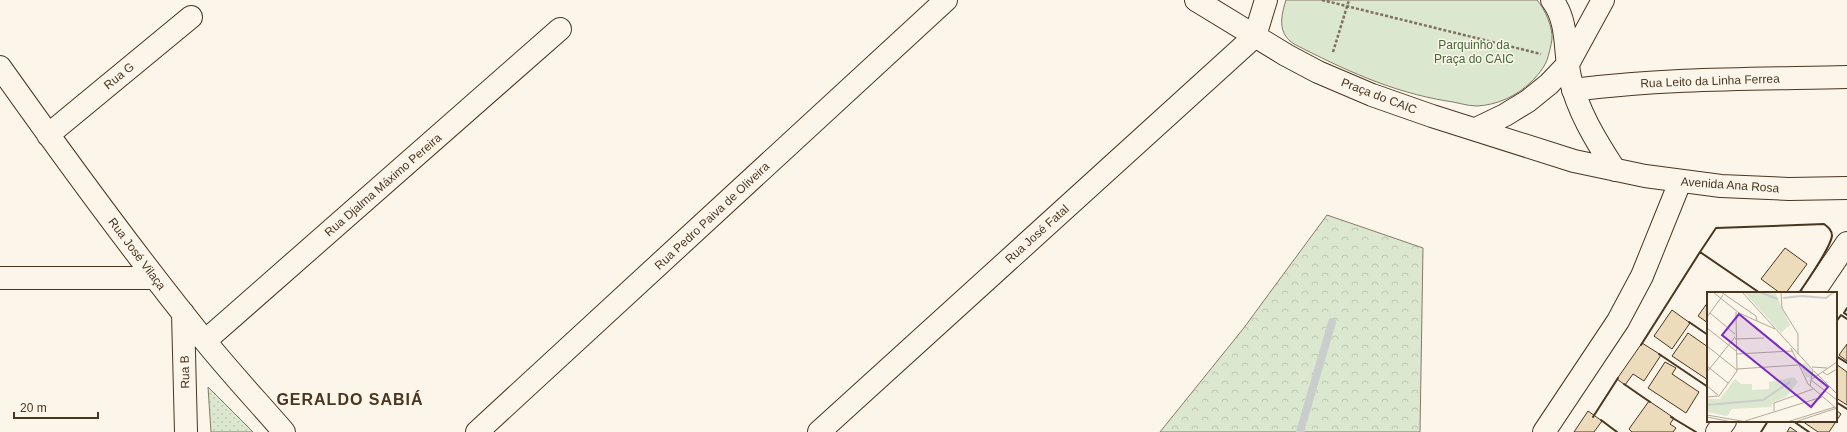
<svg xmlns="http://www.w3.org/2000/svg" width="1847" height="432" viewBox="0 0 1847 432" font-family="Arial,sans-serif">
  <defs>
    <pattern id="grass-dots" width="8" height="8" patternUnits="userSpaceOnUse"><rect width="8" height="8" fill="#dce7d0"/><path d="M2 2h.1M6 6h.1" fill="none" stroke="#bec7b2" stroke-width="1.8" stroke-linecap="round"/></pattern>
    <pattern id="forest-crowns" width="20" height="18" patternUnits="userSpaceOnUse"><rect width="20" height="18" fill="#dce7d0"/><path d="M2 6a3 3 0 1 1 6 0M12 15a3 3 0 1 1 6 0" fill="none" stroke="#bec7b2"/></pattern>
  </defs>
  <rect width="100%" height="100%" fill="#fbf6e9"/>
  <path fill="url(#grass-dots)" stroke="#887966" d="M208,387l45,45h-42z"/>
  <path fill="url(#forest-crowns)" stroke="#887966" d="M1327,215l96,33 -3,184h-260l83,-103z"/>
  <path fill="#dce7d0" stroke="#887966" d="M1286,0h251c8,9 16,28 15,39 -1,7 -3,15 -5,21 -3,8 -10,16 -16,22 -14,14 -34,23 -54,24 -10,0 -21,-4 -30,-5 -56,-9 -104,-32 -153,-57 -17,-11 -13,-28 -8,-44z"/>
  <g fill="none" stroke-linecap="round" stroke-linejoin="round">
    <path stroke="#c9cecd" stroke-width="8" d="M1300,432l32,-110"/>
  </g>
  <path fill="#ecdcbc" stroke="#4a3520" d="M1785,248l22,16 -21,29h-6l-19,-14z
    M1708,302v21l-10,-7z
    M1672,310l18,13 -18,26 -18,-13z
    M1688,333l20,14v33l-36,-24z
    M1642,343l19,12 -17,26 -11,-7 -8,11 -8,-6z
    M1847,344v17l-8,-6z
    M1665,362l11,6 -4,6 27,18 -13,21 -38,-25z
    M1836,364l11,8v33l-11,-7z
    M1649,401l25,17 -4,6 6,4 -3,4h-41l-3,-3z
    M1836,410l5,4 -12,18h-11l-16,-11h34z
    M1588,411l14,10 -8,11h-20z
    M1790,427l7,5h-10z"/>
  <g fill="none" stroke-linecap="round" stroke-linejoin="round">
    <g stroke="#4a3520" stroke-width="24">
      <path id="street" d="M0,67c66,93 133,185 205,274 25,31 53,61 79,91
        M1573,90c91,-12 183,-11 274,-13
        M48,135l143,-118
        M0,278h154
        M1813,293l34,-50
        M183,313l3,119
        M205,341l355,-312
        M477,432l469,-432
        M819,432l436,-396
        M1544,432l74,-111 24,-45 38,-94
        M1717,432l8,-11"/>
    </g>
    <g stroke="#4a3520" stroke-width="24">
      <path id="secondary" d="M1196,0l90,55 32,17 54,23 60,21 142,45 71,15 76,10 68,3 58,-1
        M1552,0c17,22 12,51 18,77 7,33 26,64 45,93
        M1255,36l11,-36
        M1476,129l29,-14 23,-14 21,-17 19,-20 35,-64"/>
    </g>
    <path stroke="#7f6f5c" stroke-width="2.5" stroke-dasharray="3 2" stroke-linecap="butt" d="M1322,0l219,54
      M1333,52l16,-52"/>
    <use href="#street" stroke="#fbf6e9" stroke-width="22"/>
    <use href="#secondary" stroke="#fbf6e9" stroke-width="22"/>
    <path stroke="#4a3520" stroke-width="2" d="M1700,252l16,-24 108,-4c4,3 8,6 8,12 -2,13 -25,45 -33,57
      M1847,308l-3,5 3,2
      M1689,322l19,13
      M1836,322l5,-7 6,4
      M1641,345l59,-93 60,41
      M1659,354l49,33
      M1836,356l11,7
      M1624,384l26,18
      M1836,402l11,7
      M1593,417l25,-39
      M1671,417l25,15
      M1601,420l16,12
      M1793,421l16,11
      M1761,432l7,-11"/>
  </g>
  <g text-anchor="middle" stroke-width="3" stroke-linejoin="round" paint-order="stroke">
    <g font-size="12" fill="#436837" stroke="#fbf6e9">
      <text x="1474" y="49">Parquinho da<tspan x="1474" dy="14">Praça do CAIC</tspan></text>
    </g>
    <g font-size="12" fill="#4a3520" stroke="#fbf6e9">
      <text transform="translate(119 76) rotate(-39)" y="4">Rua G</text>
      <text transform="translate(1710 81) rotate(-2)" y="4">Rua Leito da Linha Ferrea</text>
      <text transform="translate(1379 96) rotate(21)" y="4">Praça do CAIC</text>
      <text transform="translate(383 185) rotate(-41)" y="4">Rua Djalma Máximo Pereira</text>
      <text transform="translate(1730 185) rotate(4)" y="4">Avenida Ana Rosa</text>
      <text transform="translate(712 216) rotate(-43)" y="4">Rua Pedro Paiva de Oliveira</text>
      <text transform="translate(1037 234) rotate(-42)" y="4">Rua José Fatal</text>
      <text transform="translate(137 254) rotate(53)" y="4">Rua José Vilaça</text>
      <text transform="translate(185 372) rotate(-91)" y="4">Rua B</text>
    </g>
    <g font-size="16" font-weight="bold" letter-spacing="1" fill="#4a3520" stroke="#fbf6e9">
      <text x="350" y="405">GERALDO SABIÁ</text>
    </g>
  </g>
  <g transform="translate(1707 292)">
    <rect width="130" height="130" fill="#fbf6e9"/>
    <path d="M37,0h31l15,33 -9,8z" fill="#dce7d0"/>
    <path d="M87,85l4,5 -12,15 -12,5 -3,5 -39,2 -5,7 -20,-4v-13h13l15,-20 6,5h11v6l17,-1v-7z" fill="#dce7d0"/>
    <path d="M98,71l7,7 -1,8 -5,-1 -6,-12z" fill="#dce7d0"/>
    <path fill="none" stroke="#c9cecd" stroke-width="2" d="M52,0l19,7M76,6l18,-2 25,2 8,-6M0,113l56,-5 27,-18"/>
    <path fill="none" stroke="#b4a999" stroke-width="1" d="M6,0l26,21 36,16M14,0l35,24 1,5M35,0l71,78 -3,16M74,0l1,16 16,26v20M3,21l25,21M0,25l16,-22M0,36l29,23M28,47l29,-1M0,54l30,24M84,56l17,36 29,25M29,62l56,-3M0,74l21,17M105,75l15,1M30,77l61,-4M107,79l23,23M0,80l28,-35M116,80l4,3 10,-6M105,87l25,-17M104,88l26,20M0,94l11,9M0,105l12,-1 18,-25 -1,-59M67,119v-8l39,-14M0,123l40,7M0,125l25,5M38,129l77,-24M80,130l48,-15M88,130l42,-14"/>
    <path fill="#7b2cbf" fill-opacity="0.15" stroke="#7b2cbf" stroke-width="2" d="M32,22l89,73 -17,20 -89,-72z"/>
    <rect width="130" height="130" fill="none" stroke="#4a3520" stroke-width="2"/>
  </g>
  <path d="M14 412v6h84v-6" fill="none" stroke="#4a3520" stroke-width="2"/>
  <text x="20" y="412" font-size="12" fill="#4a3520" stroke="#fbf6e9" stroke-width="3" paint-order="stroke">20 m</text>
</svg>
